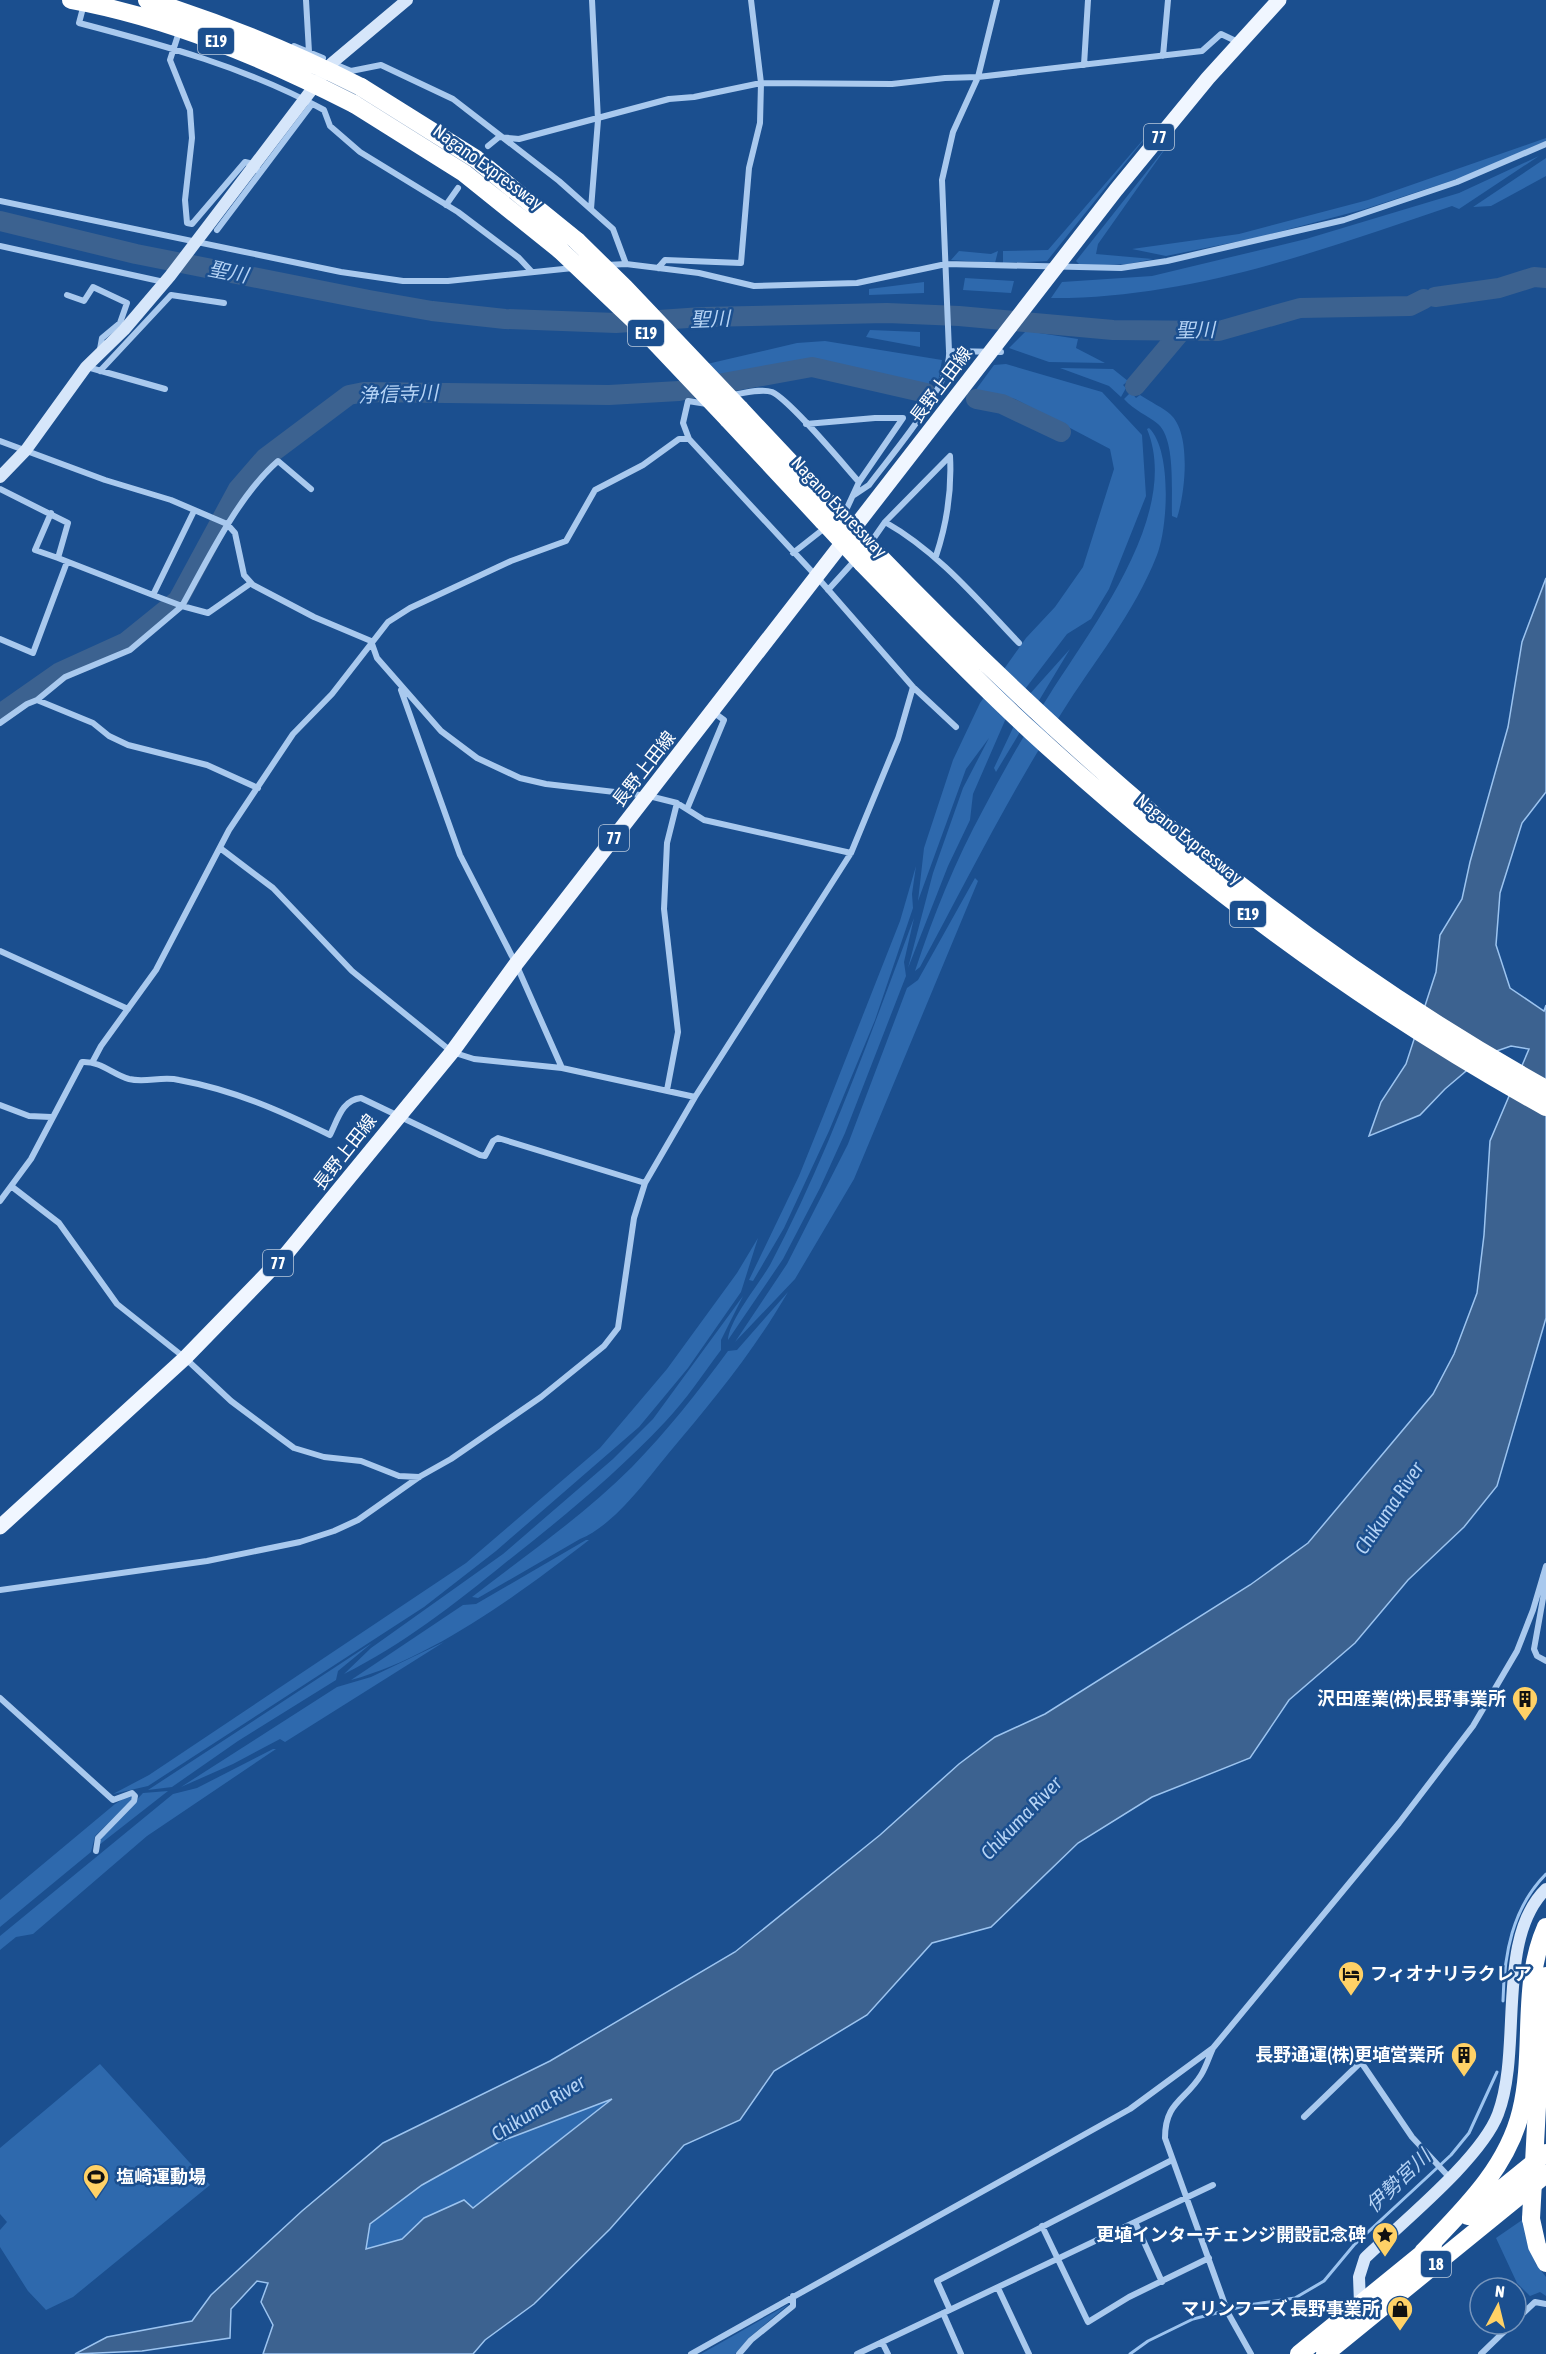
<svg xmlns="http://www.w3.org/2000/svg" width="1546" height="2354" viewBox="0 0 1546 2354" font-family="'Asap Condensed','Noto Sans JP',sans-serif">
  <rect width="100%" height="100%" fill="#1b4f8f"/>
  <path fill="#2e69ad" d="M1154,127l-107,134 -44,2v-12l45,-1z
    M1546,138v3l-83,36 -98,32 -105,28 -94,19 -34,-7 107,-15 129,-34z
    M1170,142l-72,102 -2,10 57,5 -25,5 -47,2 -5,-5z
    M1539,156l-80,53 -7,-3c-129,44 -264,93 -401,92l11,-16 90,-6 154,-37 153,-46z
    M1546,158v18l-55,30 -18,1z
    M959,251l32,3 7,-3 -3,12 -44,-3z
    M965,278l49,3 -3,12 -48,-3z
    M924,282v11l-55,2v-6z
    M870,330l50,2v15l-54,-10z
    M1026,331l52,8 -2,9 29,15 -56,-1 -40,-14z
    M825,341l117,19 -4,22 -9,-1v8l-125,-28 -83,18 -14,-15 90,-21z
    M1006,364l96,28 40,43 4,61 -37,93 -18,30 -24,15 -57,75 -37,85 -3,26 -22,46 -40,102 25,-95 30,-85 26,-50 -23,31 -48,132 6,-53 29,-88 27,-57 46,-65 29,-31 28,-40 31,-98 -4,-20 -95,-50 -40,-8 19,-26z
    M1060,368l53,1 15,12 -5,4 3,3 -5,9 -12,-11z
    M1131,392l5,6 4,-3c9,6 25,14 30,19 22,19 15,80 7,104l-5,-2c-1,-23 4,-76 -14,-92 -11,-9 -23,-13 -34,-25z
    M1149,428c23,22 19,99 8,127 -23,59 -63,106 -96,159 -52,81 -95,168 -141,253l-5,4c18,-55 41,-112 69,-163 20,-38 41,-75 64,-111 43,-69 134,-183 99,-268z
    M1070,649l-74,123 -2,-4 34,-72z
    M916,866l-4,28 1,14 -38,112 -46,111 -45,97 -31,53 -4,-1 50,-104 25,-62 76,-193z
    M975,878l3,3 -124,298 -59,100 -60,63 52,-78 61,-120 59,-156 11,-8z
    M914,918l-10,44 2,14 -61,157 -25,55 -37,71 -55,81c1,-20 31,-56 42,-75 59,-111 100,-230 144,-347z
    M758,1238l-17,54 -53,76 -49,59 -143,124 -72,56 -276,179 -35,8 36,-19 317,-212 134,-115 67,-79 70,-96z
    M788,1292c-34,59 -76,110 -120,162 -23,28 -55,72 -88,85l-102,59 -6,-1c54,-42 111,-81 160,-130 35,-36 66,-75 96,-116l9,-1z
    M743,1296l-22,44v10c-18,24 -35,50 -56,72 -49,52 -104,97 -160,141 -50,41 -103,82 -161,111l27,-26 132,-94 110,-95 40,-40z
    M586,1540h3c-67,52 -156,118 -238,140l112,-75 13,-1z
    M444,1642l-159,100 -5,-3 -47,25 -52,23 156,-100 34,-10z
    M372,1643l-34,28 -2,9 -98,61 -66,46 -24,3z
    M273,1749h3l-129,87 -114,98 -17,3 -16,13v-14l173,-142 24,-6z
    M168,1791l-69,54 1,-6 43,-46z
    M129,1795l4,3 -3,4 -35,34 -4,16 -91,75v-27l115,-96z
    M100,2064l110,121 -137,112 -27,13 -18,-19 -28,-44v-17l7,-8 -7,-8v-66z
    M614,2098l-141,110 -49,10 -22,21 -36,10 4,-25 52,-39 77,-43z
    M1525,2218l2,23 9,23 10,13v19l-6,-4 -10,4 -13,-13 -21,-45z
    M789,2304l-38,32 -16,18h-34z"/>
  <path fill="#3c6290" stroke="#9cc4f0" stroke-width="1.5" fill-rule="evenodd" d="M1546,578v214l-24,31 -22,70 -4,52 14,43 34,23 2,-6v313l-49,168 -33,41 -56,53 -53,63 -66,57 -39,58 -98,39 -74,46 -87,84 -59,16 -65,72 -93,56 -34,49 -56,25 -74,84 -76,75 -49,36 -12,14h-210l10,-29 -12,-23 7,-19 -11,-2 -26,28 -1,29 -88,13 -67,3 32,-17 85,-16 19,-26 91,-84 81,-68 167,-82 185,-109 145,-117 79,-71 36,-27 50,-23 205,-129 58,-42 125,-149 21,-40 23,-61 7,-58 6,-94 39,-92 -18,-3 -26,9 -40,34 -25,26 -51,21 12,-34 25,-38 30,-92 4,-37 22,-36 8,-37 38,-135 14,-85zM612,2099l-139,109 -9,-8 -40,18 -22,21 -36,10 4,-25 52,-39 77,-43z"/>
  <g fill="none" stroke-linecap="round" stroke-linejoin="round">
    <path stroke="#9cc4f0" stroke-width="3" d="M1503,2001c1,-46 9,-93 43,-127
      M1130,2354l18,-13 45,-22 55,-14 47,-7 29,-17 30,-36 97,-90 18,-22 28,-61"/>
    <path stroke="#3c6290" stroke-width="20" d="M0,221l136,33 233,46 63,11 73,8 111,4 86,-6 185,-4 72,3 154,14 106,1 81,-23 110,-2 14,-7
      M1435,297l64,-9 35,-11 12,1
      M1135,386l48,-57
      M976,399l26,5 59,28
      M0,714l60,-42 66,-30 52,-42 60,-111 27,-31 84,-63 15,-3 245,3 70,-4 133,-24 114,26"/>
    <path stroke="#a9c9ee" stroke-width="6" d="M306,0l3,52
      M997,0l-19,77 -25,55 -11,48 7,171 52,1
      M84,4l-5,19c84,22 169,45 245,87l6,16 30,26 98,60 61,46 13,14
      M180,29l-10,31 20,50 2,28 -7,62 2,23 5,1 53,-62 8,2 7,9
      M294,46l29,12
      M1163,56l5,-56
      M332,63l19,8 30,-6 72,34 106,82 54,48 13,35
      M1084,65l4,-65
      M488,146l11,-9 20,2 150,-40 25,-2 67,-14 131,1 53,-6 33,-1 224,-26 19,-17 19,9
      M0,201l341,71 62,9h45l125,-13
      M446,205l12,-17
      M591,209l7,-89 -6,-120
      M217,230l95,-126
      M0,246l164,36
      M607,265l19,-1 73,9 55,13 103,-3 89,-19 175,4 46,-7 177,-41 113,-38 89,-38
      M658,268l7,-8 76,3 8,-95 11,-45 1,-40 -10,-83
      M67,295l17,6 9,-14 34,16 -7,20 -18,15 -2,11
      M87,367l78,22
      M100,371l71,-76 53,8
      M730,395c12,-1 31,-7 42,-3 18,8 71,72 87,90l-12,26 -5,4
      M707,404l-19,-3 -5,22 6,16 128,138 96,110 43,40
      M806,424l69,-6h28l-44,64
      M0,441l105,39 66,20 56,24 8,9 9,42 9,10 61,32 57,24 6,17 64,73 36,27 43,20 26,6 103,12 28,7 27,17 147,33
      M0,489l68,34 -10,35 95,37 41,-84
      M854,495l15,-10c22,-30 83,-99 80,-134
      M51,513l-16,37 23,8
      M885,522l65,-66c2,36 -3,67 -14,100
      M869,545l16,-23c53,30 92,77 134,121
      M793,553l33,-26
      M251,583l-43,30 -26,-7c26,-47 56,-110 96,-145l33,28
      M828,590l28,-31
      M0,639l33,14 34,-91
      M401,690l59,165 56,109 46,104
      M37,700l28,-23 65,-27 52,-44 -29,-11
      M0,723l27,-19 10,-4 56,23 16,13 19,9 79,20 51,23
      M687,809l37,-89 -11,-8
      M220,848l53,40 79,83 100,81 22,7 88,9 133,29
      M0,951l128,58
      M93,1061l8,-15 55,-76 73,-140 64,-96 39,-40 56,-72 22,-14 101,-47 55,-20 29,-51 48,-25 36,-26h10
      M667,1090l11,-58 -14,-123 3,-66 10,-40
      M0,1105l29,11 22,1
      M11,1186l48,37 58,81 68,54 46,43 44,33 19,14 30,9 37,4 38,15 20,1
      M0,1201l31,-42 51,-97c19,-1 30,12 47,17 16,4 34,-3 50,1 55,10 102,31 151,55 8,-16 12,-35 31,-37l119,57 5,1 8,-15 5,-3 147,45
      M1543,1576l1,17 -10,56 3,7 9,5
      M0,1590l207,-29 93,-19 34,-11 24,-11 61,-43 32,-18 90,-62 63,-51 14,-18 16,-110 11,-35 50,-86 156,-244 47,-114 15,-52
      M0,1698l113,102 19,-7 3,3 -1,5 -36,37 -2,13
      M1213,2048c-4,9 -7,19 -12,27 -16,26 -36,27 -36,63l63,175 23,41
      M1304,2117l57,-55 51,75 37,40
      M1135,2222l27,60
      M1042,2226l46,96 41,-25 80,-39
      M998,2288l31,66
      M950,2310l-13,-29 235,-121
      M943,2313l18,41
      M1516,2320l19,-18 11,2
      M882,2342l6,12
      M691,2354l439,-245 83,-61 186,-225 74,-97 44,-75 16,-41 13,-44
      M739,2354l12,-14 42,-34v-10
      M857,2354l356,-169
      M1481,2354l31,-30"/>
    <path stroke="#d6e6fa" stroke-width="12" d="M0,477l26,-27 60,-83 38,-37 46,-54 162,-213 75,-63
      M1360,2303l-1,-26 6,-19c36,-35 116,-99 133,-144 25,-66 -3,-175 48,-225"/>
    <path stroke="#f0f6ff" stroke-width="15" d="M0,1527l185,-169 102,-105 165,-201 64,-88 600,-774 92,-112 71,-78"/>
    <path stroke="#fff" stroke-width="18" d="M361,87l115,72 101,82
      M354,104l110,69 96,77
      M740,409l94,100
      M728,419l95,102
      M875,552c202,209 416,395 671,537
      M862,563c56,57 111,115 170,169 157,144 327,272 514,375
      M1538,2088l8,-112
      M1468,2216l78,-63
      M1531,2219l6,27 9,17
      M1423,2252c39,-41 84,-83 98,-141 15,-60 -1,-125 25,-184
      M1299,2354l134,-109
      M1325,2354l221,-180"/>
    <path stroke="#fff" stroke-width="18" d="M71,0c99,18 193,58 283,104
      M147,0c74,23 145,52 214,87
      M577,241l48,47 115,121
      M560,250l78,74 90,95
      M834,509l41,43
      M823,521l39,42
      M1531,2219l7,-131"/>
  </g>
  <defs>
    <g id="building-pin" transform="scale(1.35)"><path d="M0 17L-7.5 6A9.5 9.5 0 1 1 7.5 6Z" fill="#ffd166" stroke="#1b4f8f"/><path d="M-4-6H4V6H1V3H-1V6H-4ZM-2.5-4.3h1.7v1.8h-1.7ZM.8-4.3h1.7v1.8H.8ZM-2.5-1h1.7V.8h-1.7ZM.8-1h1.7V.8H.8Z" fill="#111"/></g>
    <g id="hotel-pin" transform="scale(1.35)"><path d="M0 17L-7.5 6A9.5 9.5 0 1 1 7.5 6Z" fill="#ffd166" stroke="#1b4f8f"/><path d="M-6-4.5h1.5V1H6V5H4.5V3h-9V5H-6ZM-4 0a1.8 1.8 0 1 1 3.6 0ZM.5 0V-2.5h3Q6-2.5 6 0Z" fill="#111"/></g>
    <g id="stadium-pin" transform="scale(1.35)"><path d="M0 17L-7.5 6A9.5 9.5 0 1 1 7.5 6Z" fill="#ffd166" stroke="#1b4f8f"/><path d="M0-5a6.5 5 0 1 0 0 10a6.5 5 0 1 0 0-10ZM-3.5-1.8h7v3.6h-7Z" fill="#111"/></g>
    <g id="sight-pin" transform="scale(1.35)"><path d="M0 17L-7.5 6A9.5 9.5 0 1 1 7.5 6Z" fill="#ffd166" stroke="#1b4f8f"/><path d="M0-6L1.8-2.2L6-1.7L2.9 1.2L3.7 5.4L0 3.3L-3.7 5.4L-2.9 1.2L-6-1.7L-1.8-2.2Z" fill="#111"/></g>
    <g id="shop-pin" transform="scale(1.35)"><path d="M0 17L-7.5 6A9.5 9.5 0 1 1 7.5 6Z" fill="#ffd166" stroke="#1b4f8f"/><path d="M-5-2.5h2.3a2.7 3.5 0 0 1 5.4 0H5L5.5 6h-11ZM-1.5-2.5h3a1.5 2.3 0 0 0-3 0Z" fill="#111"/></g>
  </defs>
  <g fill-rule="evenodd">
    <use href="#building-pin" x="1525" y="1699"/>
    <use href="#hotel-pin" x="1351" y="1974"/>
    <use href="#building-pin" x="1464" y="2055"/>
    <use href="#stadium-pin" x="96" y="2177"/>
    <use href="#sight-pin" x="1385" y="2235"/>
    <use href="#shop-pin" x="1400" y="2309"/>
  </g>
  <g text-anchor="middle" stroke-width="5" stroke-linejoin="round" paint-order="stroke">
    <g fill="#1b4f8f" stroke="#bbcadd" stroke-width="1.5">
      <rect x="198" y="28" width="36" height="26" rx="4.5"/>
      <rect x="1144" y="124" width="30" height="26" rx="4.5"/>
      <rect x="628" y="320" width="36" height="26" rx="4.5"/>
      <rect x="599" y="825" width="30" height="26" rx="4.5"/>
      <rect x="1230" y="901" width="36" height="26" rx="4.5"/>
      <rect x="263" y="1250" width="30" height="26" rx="4.5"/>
      <rect x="1421" y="2251" width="30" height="26" rx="4.5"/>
    </g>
    <g font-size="16" font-weight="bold" fill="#fff">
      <text x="216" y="47">E19</text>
      <text x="1159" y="143">77</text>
      <text x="646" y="339">E19</text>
      <text x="614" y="844">77</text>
      <text x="1248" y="920">E19</text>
      <text x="278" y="1269">77</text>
      <text x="1436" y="2270">18</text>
    </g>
    <g font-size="18" fill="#fff" stroke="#1b4f8f">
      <text transform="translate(488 167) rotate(36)" y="6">Nagano Expressway</text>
      <text transform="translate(941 385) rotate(-53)" y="6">長野上田線</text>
      <text transform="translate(839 507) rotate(47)" y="6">Nagano Expressway</text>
      <text transform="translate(644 769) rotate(-52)" y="6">長野上田線</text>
      <text transform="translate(1189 839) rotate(39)" y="6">Nagano Expressway</text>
      <text transform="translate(345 1152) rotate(-52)" y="6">長野上田線</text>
    </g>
    <g font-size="18" font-weight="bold" fill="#fff" stroke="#1b4f8f" text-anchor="end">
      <text x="1506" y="1705">沢田産業(株)長野事業所</text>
      <text x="1370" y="1980" text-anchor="start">フィオナリラクレア</text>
      <text x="1444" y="2061">長野通運(株)更埴営業所</text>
      <text x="116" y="2183" text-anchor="start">塩崎運動場</text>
      <text x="1366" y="2241">更埴インターチェンジ開設記念碑</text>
      <text x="1380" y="2315">マリンフーズ 長野事業所</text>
    </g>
    <g font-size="20" font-style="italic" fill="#b5d3f5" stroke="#1b4f8f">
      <text transform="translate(228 272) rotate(11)" y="7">聖川</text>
      <text transform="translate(710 319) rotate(-2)" y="7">聖川</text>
      <text transform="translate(1195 330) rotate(-1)" y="7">聖川</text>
      <text transform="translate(398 394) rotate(-2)" y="7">浄信寺川</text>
      <text transform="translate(1389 1508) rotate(-56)" y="7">Chikuma River</text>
      <text transform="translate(1021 1818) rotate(-46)" y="7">Chikuma River</text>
      <text transform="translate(538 2108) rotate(-32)" y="7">Chikuma River</text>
      <text transform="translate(1398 2181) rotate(-44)" y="7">伊勢宮川</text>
    </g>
  </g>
  <g transform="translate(1498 2306) rotate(7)"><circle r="28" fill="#1b4f8f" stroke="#7695bc" stroke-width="1.5"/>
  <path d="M0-4.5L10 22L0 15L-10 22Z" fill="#ffd166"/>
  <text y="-9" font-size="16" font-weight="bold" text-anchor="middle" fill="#ffffff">N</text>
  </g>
</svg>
